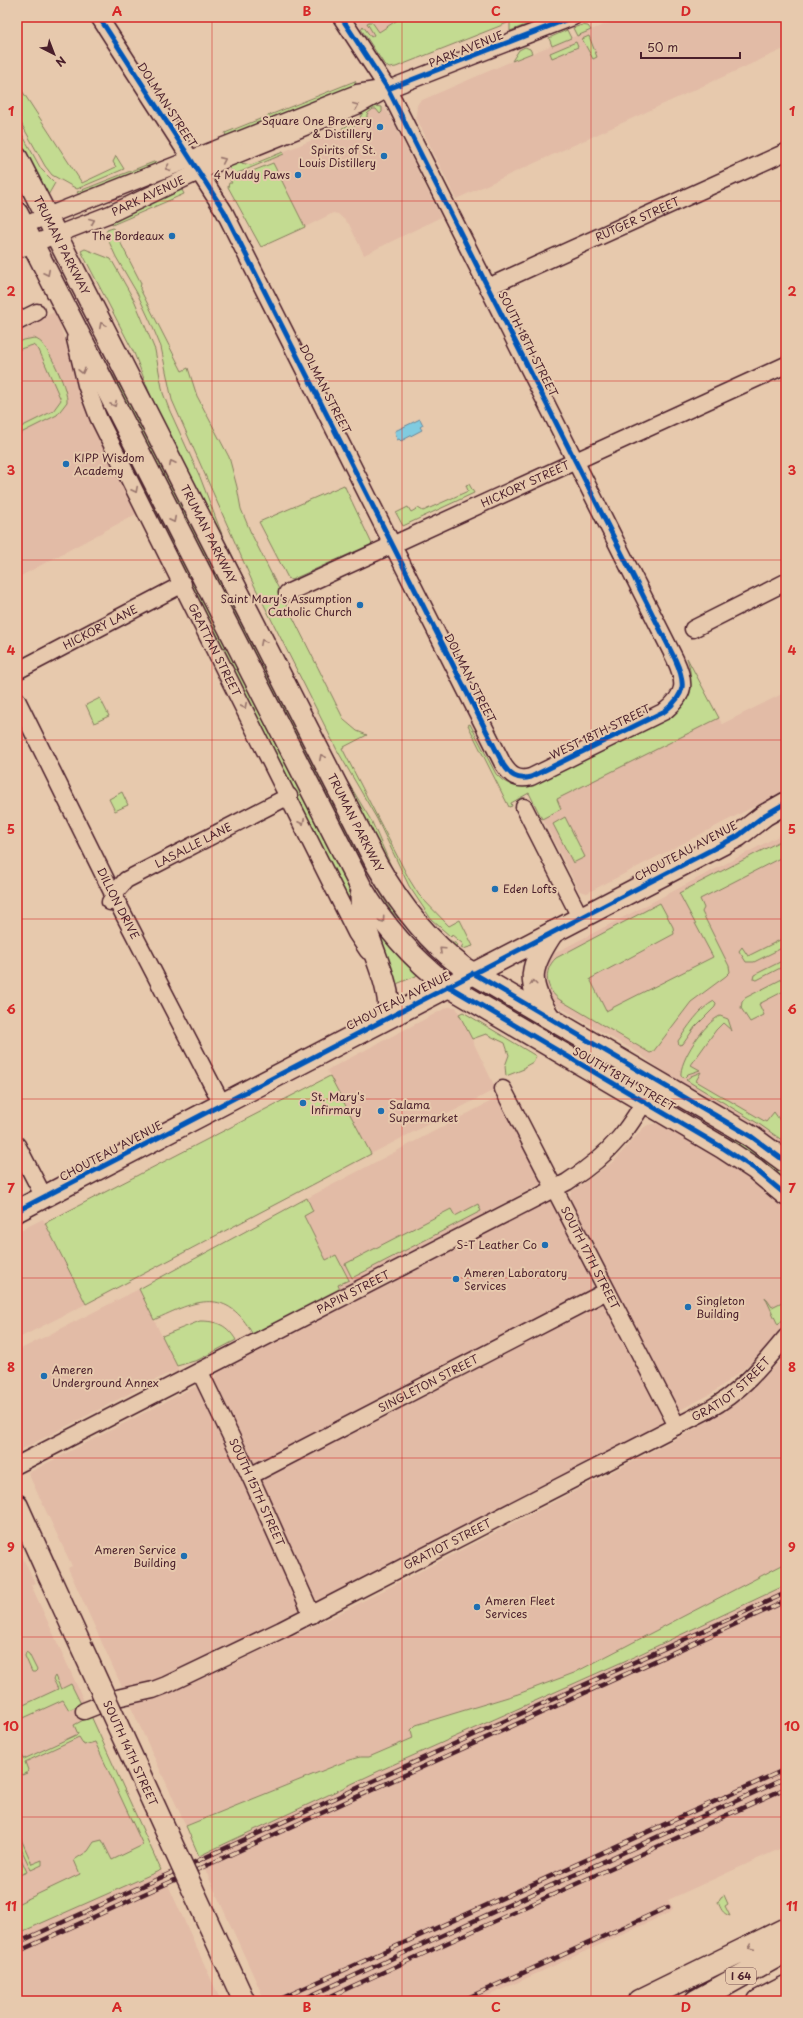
<svg xmlns="http://www.w3.org/2000/svg" width="803" height="2018" viewBox="0 0 803 2018" font-family="'Playpen Sans',sans-serif">
  <rect width="100%" height="100%" fill="#e7c9ad"/>
  <filter id="ink" filterUnits="userSpaceOnUse"><feTurbulence type="fractalNoise" baseFrequency=".025" numOctaves="2"/><feDisplacementMap in="SourceGraphic" scale="8" xChannelSelector="R" yChannelSelector="G"/><feConvolveMatrix kernelMatrix="1 2 1 2 8 2 1 2 1" color-interpolation-filters="sRGB"/></filter>
  <g filter="url(#ink)">
    <path fill="#e2bba6" d="M354,17h48l-34,22z
      M624,17h162v31l-330,151 -40,-82 1,-12 3,-4 92,-40z
      M376,106l8,2 5,6 52,103 -77,38 -15,-31 -11,-10 -5,-1 -28,14 -35,-70 85,-34 3,-2 5,-9z
      M56,311l25,84 57,118 -121,65v-247z
      M786,692v98l-199,103 -8,-2 -52,-103 180,-92 15,28z
      M786,832v320l-100,-64 -46,-34 -84,-49 -7,-6 -9,-17 8,-24 7,-5z
      M448,1007h8l40,82 -125,65 -44,-84z
      M499,1097l43,83v3l-202,107 -42,-87z
      M658,1123l10,3 99,61 19,19v116l-21,26 -20,20 -34,26 -31,16 -5,-5 -106,-206 2,-7 43,-31 29,-33 5,-3z
      M547,1202l7,1 41,84 -338,177 -5,-2 -39,-81 4,-8z
      M43,1219l43,85 -69,35v-107z
      M139,1289l40,82 -14,4 -148,77v-101z
      M603,1302l3,2 59,118 -342,179 -8,-2 -53,-115 1,-6z
      M786,1356v207l-212,110 -56,21 -102,31 -5,5 3,8 -45,19h-9l-11,3 -163,66 -56,-121 88,-34 118,-56 355,-184 38,-23 15,-11z
      M194,1387l5,1 8,11 92,210 -6,7 -7,3 -135,63 -29,5 -54,-119 4,-2 -44,-93z
      M17,1546l18,37 -4,2 190,416h-204z
      M786,1585v261l-118,54 5,8 -2,4 -194,89h-212l-66,-145 182,-86 259,-116z"/>
    <path fill="#c3db91" stroke="#867d5e" d="M402,17h139l-5,4 -26,10v-9l-114,45 -7,1 -5,-4 -23,-35 2,-3 8,11 3,-2 -7,-12 2,-1h3l7,10z
      M582,25l6,1 3,4 -14,6 -4,-8z
      M567,30l4,8 -19,8 -3,-8z
      M589,36l8,21 -4,2 -11,-20z
      M576,42l2,5 -26,11 -2,-5z
      M525,47l5,2 2,4 -20,8 7,-11z
      M355,81l1,2c-6,7 -18,13 -27,12l-103,41 -1,-3z
      M17,83l65,100 34,-16 -3,-5 3,-6 8,13 -47,20 -25,-14 -7,-9 -28,-50z
      M376,106l6,1v5l-2,2 -4,-5h-3l-6,5v6l-24,11 -1,-3 16,-7 7,-12z
      M17,125l24,44 14,14 -8,14 -30,-59z
      M283,152l1,2 -51,21 -5,-11 8,-2 15,3z
      M156,161l1,3 -78,31 -2,-3z
      M273,163l32,64 -44,20 -33,-60 1,-4h3l-2,-3z
      M181,188l3,6 -72,31 -2,-3z
      M113,228l28,55 -1,6 42,82 6,-3 9,28 32,61 8,30 4,22 10,24 93,187 13,11 10,4 -25,13 67,131 10,16 30,31 11,-6 13,26 -10,3 -2,-1 2,-4 -11,-9 -1,2 -20,-18 -22,-33 -32,-67 -40,-69 -85,-169 -80,-181 -11,-53 -10,-24 -14,-30 -21,-36 -10,-22 1,-5z
      M85,249l26,10 24,43 20,48 8,43 6,16 31,68 23,60 117,232 32,53 19,44 14,24 21,28 21,21 10,5 -2,6 -52,-57 -248,-486 -21,-54 -53,-102z
      M56,265l54,105 32,51 290,530 -2,2 -39,-42 -61,-102 -276,-542z
      M34,338c4,2 8,4 10,8 8,10 24,44 23,56l-10,13 -40,20v-6l36,-18 8,-11 -22,-50 -6,-5 -16,5v-7l7,-3z
      M91,378l254,499 16,52 -80,-165 -178,-353z
      M469,484l5,9 -71,33 -7,-13 12,-6 3,5 7,-4 5,3 45,-20 -2,-6z
      M344,485l28,59 -81,36 -3,-2 -29,-56z
      M687,658l32,60 -162,81 4,10 -19,10 -13,-26 -18,10 1,3 -3,1 -41,-82 2,-1 26,50c8,9 18,14 30,12l148,-72c17,-17 20,-34 13,-56z
      M100,698l9,18 -15,7 -8,-18z
      M122,792l6,13 -13,6 -6,-12z
      M565,817l20,40 -12,6 -20,-39z
      M786,838v17l-86,44 4,9 -2,4 27,54 1,6 -4,4 -35,26 -38,50 -3,1 -90,-53c-14,-10 -18,-29 -4,-42l104,-55 13,24 1,7 -84,45 16,32 107,-54 -34,-64z
      M372,923l22,28 23,22 -1,3 -22,9z
      M786,937v9l-32,16h-8l-7,-11 3,-4 6,9z
      M786,959v6l-29,15 -4,-1 1,-4z
      M786,977v13l-27,14 5,11 -14,7 -9,-14 1,-6 3,-4z
      M714,1001l2,2 -1,4 -20,20 -12,17 -4,1 -1,-4c10,-14 21,-32 36,-40z
      M463,1012l73,44 -3,6 -9,5v2l-18,7 -1,-10 4,-11 -4,-12 -19,-9 -14,5 -13,-25z
      M720,1016l8,3 4,12 -9,-8 -7,7 -25,35 9,5 -12,4 -4,4 -3,-2c-2,-15 24,-54 39,-60z
      M701,1072l-5,9 70,41 8,-10 7,10 5,-2v23l-27,-19 -73,-44 5,-4z
      M330,1076l41,78 -285,150 -41,-81z
      M674,1107l52,30 34,14 26,21v12l-114,-74z
      M307,1198l6,13 -9,5 22,44 10,-5 13,25 -11,5 2,5 -87,45c-26,-49 -57,-35 -99,-15l-15,-31z
      M478,1204l3,7 -129,67 -7,-14 106,-55 4,7z
      M765,1297l7,10 14,-7v16l-8,9z
      M200,1321c17,0 27,4 36,19l-38,20 -21,6 -15,-30z
      M786,1563v22l-146,69 -259,116 -182,86 -13,-30 163,-66 11,-3h9l44,-19 -2,-8 5,-5 102,-31 56,-21z
      M26,1652l3,2 8,16 -2,2h-3l-7,-16z
      M55,1676l6,13 10,-5 10,20 -12,6 -6,-10 -46,21v-13l41,-19 -5,-10z
      M91,1716l70,154 -144,64v-30l63,-30 -6,-14 14,-9 6,-9 8,-2 10,20 31,-15 -48,-103 -11,3 -5,-8 -54,25 3,8 -1,3 -5,2 -5,-8v-17l3,1 4,8 54,-25 -4,-9z
      M17,1830l15,34 10,-4v5l-11,5 -14,-30z
      M17,1850l10,22 -10,4v-5l3,-2 -3,-7z
      M724,1895l4,9 -3,2 5,10c-8,-3 -9,-7 -12,-14l3,-5z"/>
    <path fill="#80cbe0" stroke="#6a8698" d="M420,419l3,6 -3,2 2,3 -21,11 -2,-2 -2,1 -2,-9z"/>
    <g fill="none" stroke-linecap="round" stroke-linejoin="round">
      <g stroke="#4a1f2b" stroke-width="19">
        <g id="minor">
          <path d="M99,17l125,194 279,553c7,11 14,17 28,13l134,-66c21,-17 21,-28 10,-52l-287,-570 -47,-72"/>
          <path d="M17,228l340,-135 25,-4"/>
          <path id="s1" d="M17,250l93,-36 116,-55 133,-54 29,-16 185,-72"/>
          <path id="s2" d="M488,287l298,-135"/>
          <path d="M17,322l20,-10"/>
          <path id="s3" d="M75,339l11,46 12,32 258,516 12,18"/>
          <path id="s4" d="M287,593l499,-228"/>
          <path d="M693,629l93,-47"/>
          <path id="s5" d="M17,671l166,-87"/>
          <path id="s6" d="M17,700l97,196 108,208"/>
          <path d="M524,807l56,110"/>
          <path id="s7" d="M110,902l8,-13 8,-9 163,-84"/>
          <path id="s8" d="M503,1089l174,337"/>
          <path d="M17,1145l27,52"/>
          <path id="s9" d="M200,1372l50,104 62,139"/>
          <path id="s10" d="M17,1465l550,-283c47,-30 63,-54 90,-102"/>
          <path id="s11" d="M250,1476l357,-185"/>
          <path id="s12" d="M84,1711l33,-13 36,-8 13,-5 115,-55 427,-220c33,-18 54,-44 78,-73"/>
        </g>
      </g>
      <g stroke="#4a1f2b" stroke-width="24">
        <g id="major">
          <path id="s13" d="M17,158l360,707c23,40 50,75 87,103l288,169 34,25"/>
          <path d="M17,213l344,674c23,40 51,71 87,99l275,162 32,21 31,26"/>
          <path d="M361,896c0,42 30,78 28,120"/>
          <path d="M549,1017c-24,-36 -19,-51 4,-85"/>
          <path d="M17,1211l721,-375 27,-21 21,-12"/>
          <path d="M17,1505l32,71"/>
        </g>
      </g>
      <g stroke="#4a1f2b" stroke-width="25">
        <path id="highway" d="M639,2001l147,-72
          M696,2001l90,-50
          M759,2001l27,-14"/>
      </g>
      <use href="#minor" stroke="#e7c9ad" stroke-width="16"/>
      <use href="#major" stroke="#e7c9ad" stroke-width="21"/>
      <use href="#highway" stroke="#e7c9ad" stroke-width="22"/>
      <g stroke="#4a1f2b" stroke-width="4.5">
        <path id="rail" d="M17,1943l769,-350
          M17,1952l769,-351
          M276,2001l510,-232
          M299,2001l487,-223
          M320,2001l466,-213
          M461,2001l207,-94"/>
      </g>
      <use href="#rail" stroke="#e7c9ad" stroke-width="3" stroke-dasharray="9" stroke-linecap="butt"/>
      <g stroke="#4a1f2b" stroke-width="24" stroke-linecap="butt">
        <g id="major-bridge">
          <path id="s14" d="M49,1576l195,425"/>
        </g>
      </g>
      <use href="#major-bridge" stroke="#e7c9ad" stroke-width="21"/>
      <g stroke="#e7c9ad" stroke-width="8">
        <path id="cycleway" d="M99,17l125,194 279,553c7,11 14,17 28,13l134,-66c21,-17 21,-28 10,-52l-287,-570 -47,-72
          M388,89l185,-72
          M473,973l279,164 34,25
          M448,986l275,162 32,21 31,26
          M17,1211l721,-375 27,-21 21,-12"/>
      </g>
      <use href="#cycleway" stroke="#0057b8" stroke-width="5"/>
    </g>
    <defs><path id="oneway-chevron" d="M-2-3.5L2.5 0L-2 3.5" fill="none" stroke-width="1.6" stroke-linecap="round" stroke-linejoin="round"/></defs>
    <g stroke="#98746c">
      <use href="#oneway-chevron" transform="translate(356 106) rotate(-23)"/>
      <use href="#oneway-chevron" transform="translate(223 160) rotate(-24)"/>
      <use href="#oneway-chevron" transform="translate(168 168) rotate(159)"/>
      <use href="#oneway-chevron" transform="translate(92 221) rotate(-22)"/>
      <use href="#oneway-chevron" transform="translate(47 273) rotate(63)"/>
      <use href="#oneway-chevron" transform="translate(102 325) rotate(-117)"/>
      <use href="#oneway-chevron" transform="translate(82 371) rotate(77)"/>
      <use href="#oneway-chevron" transform="translate(114 404) rotate(63)"/>
      <use href="#oneway-chevron" transform="translate(172 463) rotate(-117)"/>
      <use href="#oneway-chevron" transform="translate(135 490) rotate(63)"/>
      <use href="#oneway-chevron" transform="translate(173 520) rotate(63)"/>
      <use href="#oneway-chevron" transform="translate(263 642) rotate(-117)"/>
      <use href="#oneway-chevron" transform="translate(244 706) rotate(63)"/>
      <use href="#oneway-chevron" transform="translate(322 757) rotate(-117)"/>
      <use href="#oneway-chevron" transform="translate(302 822) rotate(64)"/>
      <use href="#oneway-chevron" transform="translate(382 920) rotate(55)"/>
      <use href="#oneway-chevron" transform="translate(442 950) rotate(-137)"/>
      <use href="#oneway-chevron" transform="translate(533 983) rotate(-97)"/>
      <use href="#oneway-chevron" transform="translate(751 1947) rotate(154)"/>
    </g>
  </g>
  <path fill="none" stroke="#d62828" stroke-width="1" stroke-opacity="0.55" d="M212,17v1984M402,17v1984M591,17v1984M17,201h769M17,381h769M17,560h769M17,740h769M17,919h769M17,1099h769M17,1278h769M17,1458h769M17,1637h769M17,1817h769"/>
  <g fill="#1f6fb2" stroke="#e7c9ad" stroke-width="1.5">
    <circle cx="380" cy="127" r="4"/>
    <circle cx="384" cy="156" r="4"/>
    <circle cx="298" cy="175" r="4"/>
    <circle cx="172" cy="236" r="4"/>
    <circle cx="66" cy="464" r="4"/>
    <circle cx="360" cy="605" r="4"/>
    <circle cx="495" cy="889" r="4"/>
    <circle cx="303" cy="1103" r="4"/>
    <circle cx="381" cy="1111" r="4"/>
    <circle cx="545" cy="1245" r="4"/>
    <circle cx="456" cy="1279" r="4"/>
    <circle cx="688" cy="1307" r="4"/>
    <circle cx="44" cy="1376" r="4"/>
    <circle cx="184" cy="1556" r="4"/>
    <circle cx="477" cy="1607" r="4"/>
  </g>
  <g text-anchor="middle" stroke-width="4" stroke-linejoin="round" paint-order="stroke">
    <rect fill="#e7c9ad" stroke="#795252" stroke-width="1" x="726" y="1968" width="30" height="16" rx="3"/>
    <g font-size="10" font-weight="bold" fill="#4a1f2b">
      <text x="741" y="1980">I 64</text>
    </g>
    <g font-size="11" fill="#4a1f2b" stroke="#e7c9ad">
      <text transform="translate(466 49) rotate(-22)" y="4">PARK AVENUE</text>
      <text transform="translate(167 105) rotate(57)" y="4">DOLMAN STREET</text>
      <text dy="4" stroke="none"><textPath href="#s1" startOffset="142">PARK AVENUE</textPath></text>
      <text dy="4" stroke="none"><textPath href="#s2" startOffset="164">RUTGER STREET</textPath></text>
      <text dy="4" stroke="none"><textPath href="#s13" startOffset="98">TRUMAN PARKWAY</textPath></text>
      <text transform="translate(528 344) rotate(63)" y="4">SOUTH 18TH STREET</text>
      <text transform="translate(325 389) rotate(63)" y="4">DOLMAN STREET</text>
      <text dy="4" stroke="none"><textPath href="#s4" startOffset="262">HICKORY STREET</textPath></text>
      <text dy="4" stroke="none"><textPath href="#s13" startOffset="422">TRUMAN PARKWAY</textPath></text>
      <text dy="4" stroke="none"><textPath href="#s5" startOffset="94">HICKORY LANE</textPath></text>
      <text dy="4" stroke="none"><textPath href="#s3" startOffset="342">GRATTAN STREET</textPath></text>
      <text transform="translate(470 678) rotate(63)" y="4">DOLMAN STREET</text>
      <text transform="translate(600 732) rotate(-26)" y="4">WEST 18TH STREET</text>
      <text dy="4" stroke="none"><textPath href="#s13" startOffset="746">TRUMAN PARKWAY</textPath></text>
      <text dy="4" stroke="none"><textPath href="#s7" startOffset="103">LASALLE LANE</textPath></text>
      <text transform="translate(686 851) rotate(-28)" y="4">CHOUTEAU AVENUE</text>
      <text dy="4" stroke="none"><textPath href="#s6" startOffset="227">DILLON DRIVE</textPath></text>
      <text transform="translate(398 1001) rotate(-27)" y="4">CHOUTEAU AVENUE</text>
      <text transform="translate(624 1079) rotate(30)" y="4">SOUTH 18TH STREET</text>
      <text transform="translate(111 1151) rotate(-28)" y="4">CHOUTEAU AVENUE</text>
      <text dy="4" stroke="none"><textPath href="#s8" startOffset="190">SOUTH 17TH STREET</textPath></text>
      <text dy="4" stroke="none"><textPath href="#s10" startOffset="378">PAPIN STREET</textPath></text>
      <text dy="4" stroke="none"><textPath href="#s11" startOffset="201">SINGLETON STREET</textPath></text>
      <text dy="4" stroke="none"><textPath href="#s12" startOffset="725">GRATIOT STREET</textPath></text>
      <text dy="4" stroke="none"><textPath href="#s9" startOffset="133">SOUTH 15TH STREET</textPath></text>
      <text dy="4" stroke="none"><textPath href="#s12" startOffset="401">GRATIOT STREET</textPath></text>
      <text dy="4" stroke="none"><textPath href="#s14" startOffset="195">SOUTH 14TH STREET</textPath></text>
    </g>
    <g font-size="11" fill="#4a1f2b" stroke="#e7c9ad" text-anchor="start">
      <text x="372" y="125" text-anchor="end">Square One Brewery<tspan x="372" dy="13">&amp; Distillery</tspan></text>
      <text x="376" y="154" text-anchor="end">Spirits of St.<tspan x="376" dy="13">Louis Distillery</tspan></text>
      <text x="290" y="179" text-anchor="end">4 Muddy Paws</text>
      <text x="164" y="240" text-anchor="end">The Bordeaux</text>
      <text x="74" y="462">KIPP Wisdom<tspan x="74" dy="13">Academy</tspan></text>
      <text x="352" y="603" text-anchor="end">Saint Mary's Assumption<tspan x="352" dy="13">Catholic Church</tspan></text>
      <text x="503" y="893">Eden Lofts</text>
      <text x="311" y="1101">St. Mary's<tspan x="311" dy="13">Infirmary</tspan></text>
      <text x="389" y="1109">Salama<tspan x="389" dy="13">Supermarket</tspan></text>
      <text x="537" y="1249" text-anchor="end">S-T Leather Co</text>
      <text x="464" y="1277">Ameren Laboratory<tspan x="464" dy="13">Services</tspan></text>
      <text x="696" y="1305">Singleton<tspan x="696" dy="13">Building</tspan></text>
      <text x="52" y="1374">Ameren<tspan x="52" dy="13">Underground Annex</tspan></text>
      <text x="176" y="1554" text-anchor="end">Ameren Service<tspan x="176" dy="13">Building</tspan></text>
      <text x="485" y="1605">Ameren Fleet<tspan x="485" dy="13">Services</tspan></text>
    </g>
  </g>
  <rect width="803" height="2018" fill="none" stroke="#e7c9ad" stroke-width="44"/>
  <g transform="translate(54 54) rotate(138)" stroke="#e7c9ad" stroke-width="3" paint-order="stroke">
  <path d="M0-3L7 15L0 10L-7 15Z" fill="#4a1f2b"/>
  <text y="-6" font-size="11" font-weight="bold" text-anchor="middle" fill="#4a1f2b">N</text>
  </g>
  <path d="M641 52v6h99v-6" fill="none" stroke="#4a1f2b" stroke-width="2"/>
  <text x="647" y="52" font-size="12" fill="#4a1f2b" stroke="#e7c9ad" stroke-width="3" paint-order="stroke">50 m</text>
  <rect x="22" y="22" width="759" height="1974" fill="none" stroke="#d62828" stroke-width="1.5"/>
  <g font-size="13" text-anchor="middle" font-weight="bold" fill="#d62828">
    <text x="117" y="16">A</text>
    <text x="307" y="16">B</text>
    <text x="496" y="16">C</text>
    <text x="686" y="16">D</text>
    <text x="11" y="116">1</text>
    <text x="792" y="116">1</text>
    <text x="11" y="296">2</text>
    <text x="792" y="296">2</text>
    <text x="11" y="475">3</text>
    <text x="792" y="475">3</text>
    <text x="11" y="655">4</text>
    <text x="792" y="655">4</text>
    <text x="11" y="834">5</text>
    <text x="792" y="834">5</text>
    <text x="11" y="1014">6</text>
    <text x="792" y="1014">6</text>
    <text x="11" y="1193">7</text>
    <text x="792" y="1193">7</text>
    <text x="11" y="1372">8</text>
    <text x="792" y="1372">8</text>
    <text x="11" y="1552">9</text>
    <text x="792" y="1552">9</text>
    <text x="11" y="1731">10</text>
    <text x="792" y="1731">10</text>
    <text x="11" y="1911">11</text>
    <text x="792" y="1911">11</text>
    <text x="117" y="2012">A</text>
    <text x="307" y="2012">B</text>
    <text x="496" y="2012">C</text>
    <text x="686" y="2012">D</text>
  </g>
</svg>
